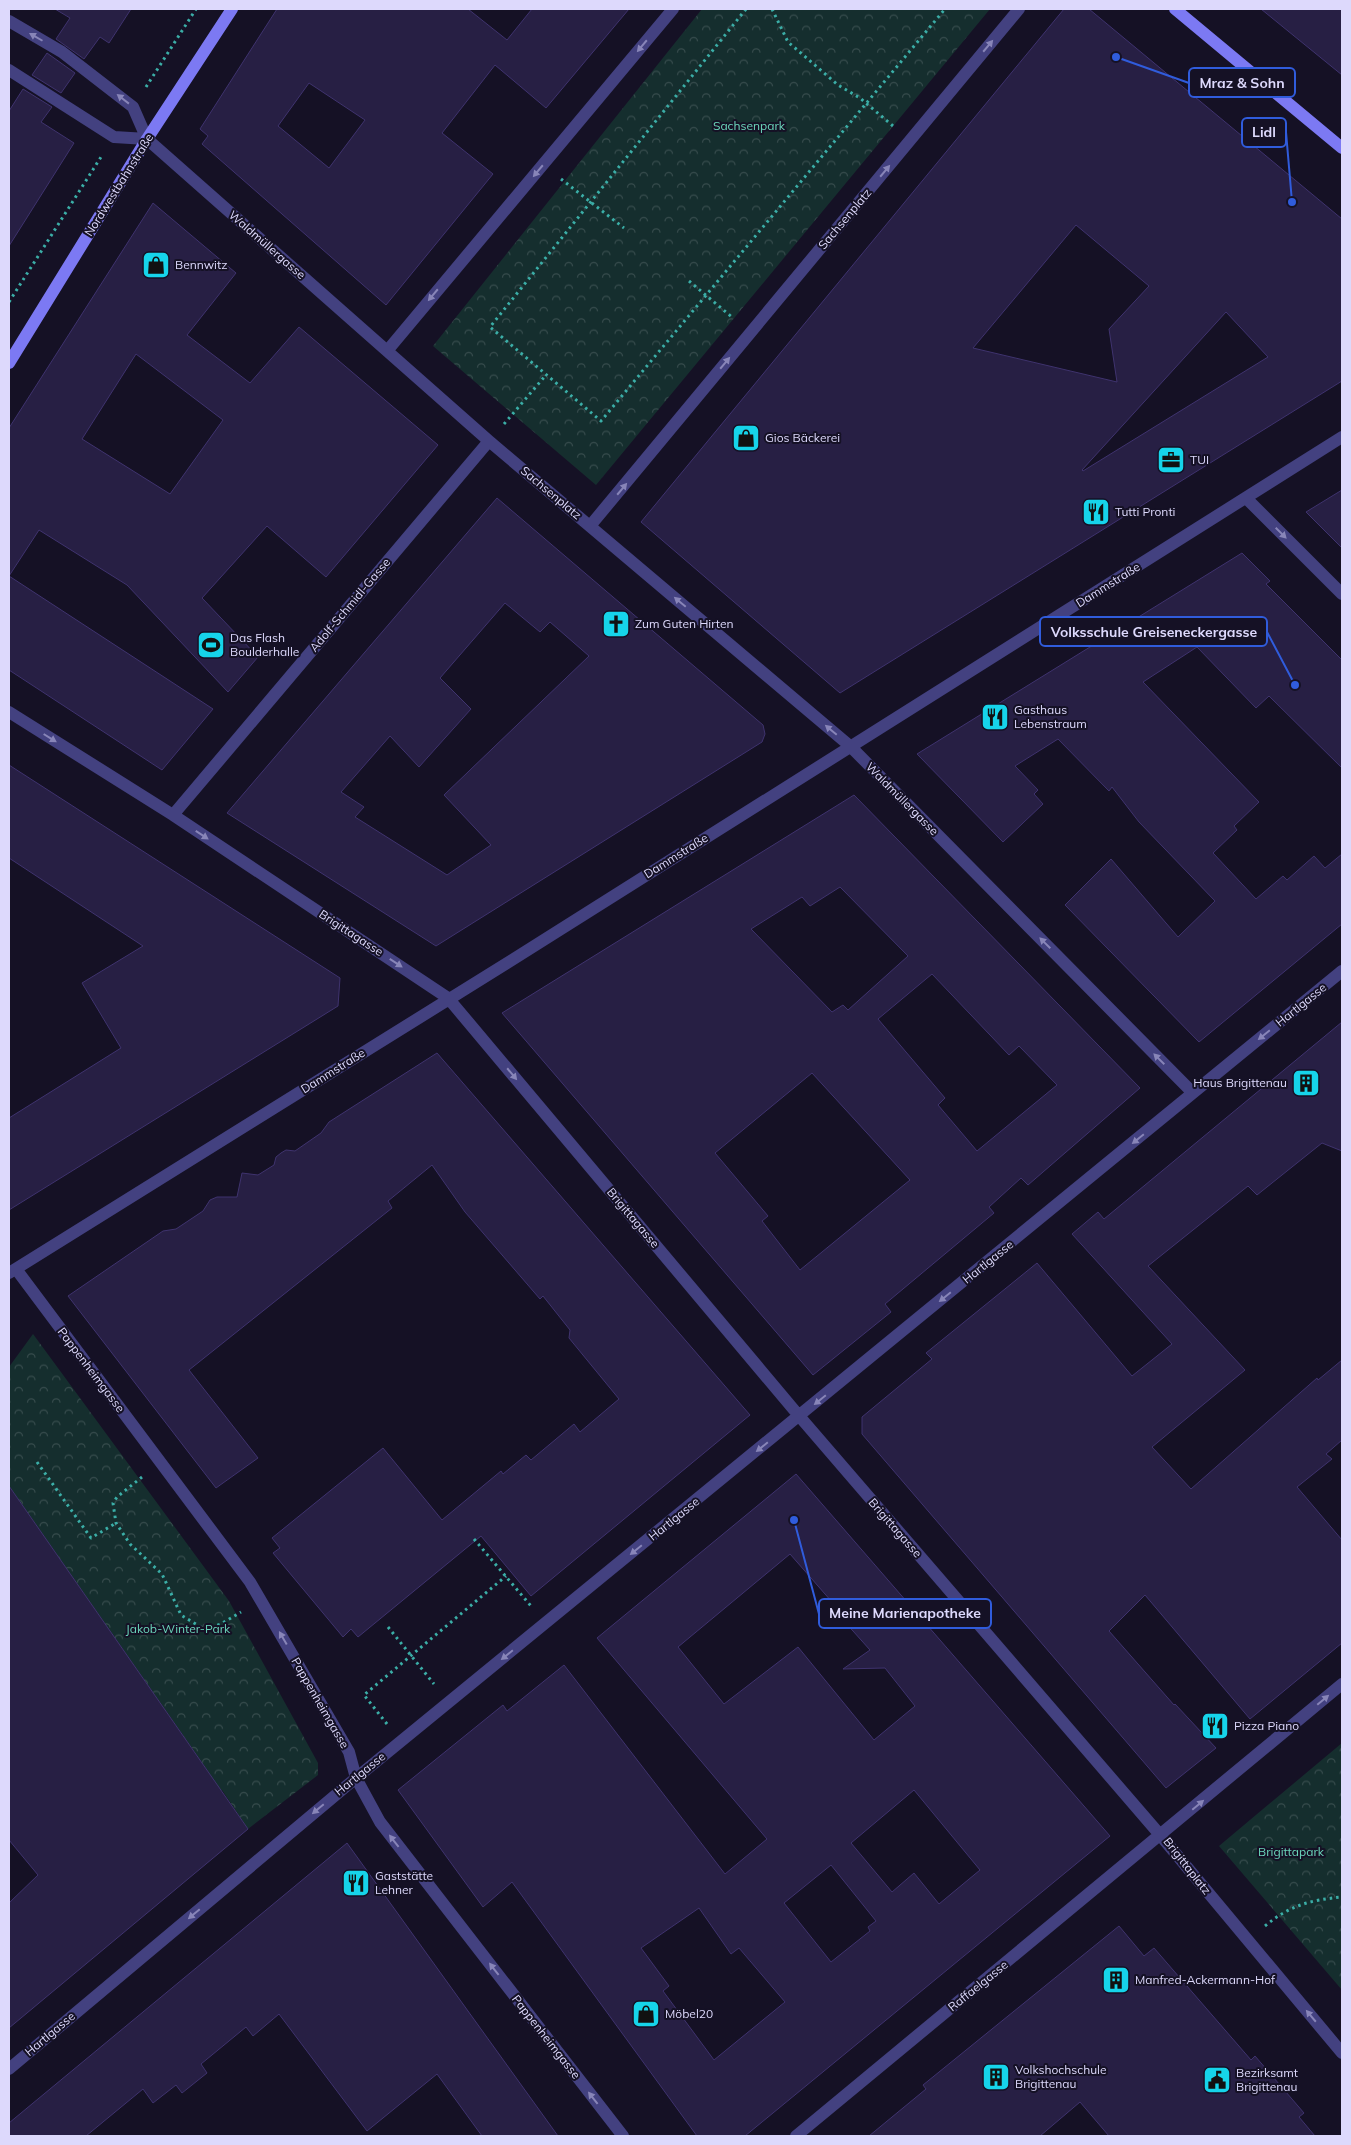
<svg xmlns="http://www.w3.org/2000/svg" width="1351" height="2145" viewBox="0 0 1351 2145" font-family="Mulish,sans-serif">
  <defs>
    <pattern id="forest-crowns" width="20" height="18" patternUnits="userSpaceOnUse" patternTransform="scale(1.25)"><rect width="20" height="18" fill="#152e2e"/><path d="M2 6a3 3 0 1 1 6 0M12 15a3 3 0 1 1 6 0" fill="none" stroke="#374c4d"/></pattern>
  </defs>
  <rect width="100%" height="100%" fill="#151125"/>
  <path fill="url(#forest-crowns)" d="M702,9h288l-394,476 -163,-139z
    M33,1334l196,267 89,162v12l-70,54 -26,-39 -11,9 -13,-17 12,-8 -201,-288v-119z
    M1342,1743v247l-123,-144z"/>
  <path fill="#271f44" stroke="#3f336e" fill-rule="evenodd" d="M55,9h76l-22,34 -9,-6 -16,22 -28,-20 14,-21z
    M277,9h191l39,31 25,-31h97l-83,99 -51,-43 -53,68 51,41 -107,131 -184,-161 6,-8 -8,-7zM309,83l56,37 -36,48 -51,-42z
    M1064,9h25l253,210v162l-502,312 -199,-171zM1076,225l73,61 -40,43 8,53 -144,-34zM1226,312l42,45 -185,114 -1,-1z
    M1261,9h81v66z
    M47,53l28,20 -14,20 -29,-18z
    M23,89l29,18 -11,15 33,21 -65,103v-135z
    M153,203l83,70 -49,62 63,48 49,-56 139,118 -112,132 -59,-51 -65,72 56,59 -30,35 -101,-107 -88,-55 -30,46 204,133 -51,61 -153,-100v-242zM136,354l87,66 -53,74 -88,-55z
    M1342,490v58l-36,-36z
    M497,498l266,227 2,9 -3,8 -326,204 -209,-133zM505,603l35,29 10,-10 39,34 -145,139 47,50 -44,30 -92,-58 9,-10 -23,-15 49,-56 29,31 52,-58 -31,-31z
    M1242,553l28,28 -4,3 76,76v108l-73,-72 -13,12 -59,-61 -54,35 116,120 -25,24 3,4 -24,23 43,46 27,-23 4,4 27,-24 11,12 17,-14v70l-143,118 -134,-137 46,-46 67,78 37,-36 -76,-79 -27,-35 -3,4 -51,-52 -43,27 23,24 -4,4 9,10 -40,38 -86,-88z
    M9,765l331,213 -2,28 -329,204v-92l112,-70 -39,-65 61,-37 -134,-88z
    M854,795l286,293 -112,97 -7,-7 -32,29 5,6 -109,91 6,8 -78,63 -311,-362zM840,887l68,69 -60,54 -5,-5 -11,7 -81,-83 51,-32 8,9zM932,974l77,81 10,-9 38,39 -80,66 -39,-46 7,-7 -67,-79zM812,1073l98,107 -110,90 -38,-49 6,-5 -53,-63z
    M1342,1022v129l-20,-8 -65,52 -9,-9 -100,80 97,104 -93,77 39,42 126,-111 1,2 24,-20v80l-16,14 6,5 -35,28 45,53v103l-92,76 -105,-124 -36,36 65,74 1,-1 41,44 -50,40 -304,-354v-17l70,-58 -6,-6 111,-90 95,113 40,-32 -100,-110 26,-22 6,7z
    M437,1053l313,362 -219,181 -50,-60 -123,101 -7,-8 -8,8 -70,-84 7,-5 -8,-10 111,-90 59,72 59,-49 2,3 23,-19 5,5 43,-36 6,8 39,-33 -50,-61 1,-8 -27,-34 -3,3 -75,-87 -33,-47 -44,36 4,7 -203,162 69,88 -42,30 -148,-192 95,-65 13,-2 27,-18 7,-11 7,-3h20l5,-24 16,2 16,-10 2,-8 5,-4 5,-3 9,1 26,-18 8,-11z
    M796,1474l314,362 -365,300h-48l-185,-254 -29,25 -85,-117 105,-85 4,6 57,-46 161,209 42,-35 -170,-201zM790,1554l49,56 -3,2 34,38 -27,19 42,-1 30,38 -41,34 -76,-93 -74,57 -46,-57zM914,1790l66,80 -41,34 -25,-31 -22,19 -41,-49zM831,1865l45,56 -8,6 2,4 -39,31 -47,-59zM699,1908l32,46 8,-6 46,54 -71,58 -51,-69 6,-5 -28,-38z
    M9,1486l239,343 -239,199v-125l29,-28 -29,-35z
    M347,1843l211,293h-76l-45,-62 -70,57 -88,-117 -26,22 -7,-9 -45,37 6,9 -25,20 -6,-8 -23,18 -10,-14 -57,47h-77v-13z
    M1119,1926l25,30 10,-8 97,112 4,-4 49,57 -5,4 16,19h-206l-29,-34 -40,34h-171l57,-47 -3,-4z"/>
  <g fill="none" stroke-linecap="round" stroke-linejoin="round">
    <path stroke="#3baea7" stroke-width="3" stroke-dasharray="2.5 4" stroke-linecap="butt" d="M746,9l-256,318 111,94 344,-412
      M772,9l16,33 50,43 22,13 33,28
      M146,87l50,-78
      M561,179l63,49
      M689,281l44,37
      M9,302l92,-145
      M504,424l42,-49
      M37,1462l54,76 25,-15
      M142,1477l-25,20 -4,6 3,20 14,21 32,30 19,41 23,14 17,-5 20,-12
      M474,1539l57,67
      M388,1627l46,57
      M387,1724l-23,-29 142,-119
      M1265,1926c25,-21 46,-26 77,-29"/>
    <path stroke="#434180" stroke-width="12" d="M9,21l53,31 71,55 14,32 -33,-2 -105,-67"/>
    <path stroke="#434180" stroke-width="12" d="M147,139l342,302 361,305 343,347
      M387,351l286,-342
      M1247,499l95,95
      M590,526l429,-517
      M9,712l164,103 275,183 352,419 361,419 181,217
      M173,815l316,-374
      M16,1269l234,313 99,170 7,26 24,44 243,314
      M9,1273l503,-313 830,-523
      M9,2069l347,-291 986,-807
      M796,2136l546,-452"/>
    <path stroke="#7c79f3" stroke-width="12" d="M1175,9l167,139
      M9,363l138,-224 85,-130"/>
  </g>
  <defs><path id="oneway-solid" d="M-6-.8H1V-3.2L6.5 0L1 3.2V.8H-6Z" transform="scale(1.25)"/></defs>
  <g fill="#8885b8">
    <use href="#oneway-solid" transform="translate(36 37) rotate(-150)"/>
    <use href="#oneway-solid" transform="translate(642 46) rotate(130)"/>
    <use href="#oneway-solid" transform="translate(988 46) rotate(-50)"/>
    <use href="#oneway-solid" transform="translate(123 99) rotate(-142)"/>
    <use href="#oneway-solid" transform="translate(538 171) rotate(130)"/>
    <use href="#oneway-solid" transform="translate(885 171) rotate(-50)"/>
    <use href="#oneway-solid" transform="translate(433 295) rotate(130)"/>
    <use href="#oneway-solid" transform="translate(725 363) rotate(-50)"/>
    <use href="#oneway-solid" transform="translate(622 489) rotate(-50)"/>
    <use href="#oneway-solid" transform="translate(1281 533) rotate(45)"/>
    <use href="#oneway-solid" transform="translate(680 602) rotate(-140)"/>
    <use href="#oneway-solid" transform="translate(831 730) rotate(-140)"/>
    <use href="#oneway-solid" transform="translate(50 738) rotate(32)"/>
    <use href="#oneway-solid" transform="translate(202 835) rotate(33)"/>
    <use href="#oneway-solid" transform="translate(1045 943) rotate(-135)"/>
    <use href="#oneway-solid" transform="translate(396 963) rotate(33)"/>
    <use href="#oneway-solid" transform="translate(1264 1035) rotate(141)"/>
    <use href="#oneway-solid" transform="translate(1159 1059) rotate(-135)"/>
    <use href="#oneway-solid" transform="translate(512 1074) rotate(50)"/>
    <use href="#oneway-solid" transform="translate(1138 1139) rotate(141)"/>
    <use href="#oneway-solid" transform="translate(945 1297) rotate(141)"/>
    <use href="#oneway-solid" transform="translate(820 1400) rotate(141)"/>
    <use href="#oneway-solid" transform="translate(762 1447) rotate(141)"/>
    <use href="#oneway-solid" transform="translate(636 1550) rotate(141)"/>
    <use href="#oneway-solid" transform="translate(283 1638) rotate(-120)"/>
    <use href="#oneway-solid" transform="translate(507 1655) rotate(141)"/>
    <use href="#oneway-solid" transform="translate(1323 1700) rotate(-40)"/>
    <use href="#oneway-solid" transform="translate(1198 1805) rotate(-40)"/>
    <use href="#oneway-solid" transform="translate(318 1809) rotate(140)"/>
    <use href="#oneway-solid" transform="translate(394 1841) rotate(-128)"/>
    <use href="#oneway-solid" transform="translate(194 1914) rotate(140)"/>
    <use href="#oneway-solid" transform="translate(494 1969) rotate(-128)"/>
    <use href="#oneway-solid" transform="translate(1311 2016) rotate(-130)"/>
    <use href="#oneway-solid" transform="translate(593 2098) rotate(-128)"/>
  </g>
  <defs>
    <g id="shop-square" transform="scale(1.4375)"><rect x="-9" y="-9" width="18" height="18" rx="4" fill="#16d4ea" stroke="#151125"/><path d="M-5-2.5h2.3a2.7 3.5 0 0 1 5.4 0H5L5.5 6h-11ZM-1.5-2.5h3a1.5 2.3 0 0 0-3 0Z" fill="#111"/></g>
    <g id="office-square" transform="scale(1.4375)"><rect x="-9" y="-9" width="18" height="18" rx="4" fill="#16d4ea" stroke="#151125"/><path d="M-6-3h4V-5.5h4V-3h4V5H-6ZM-1-4.5V-3h2v-1.5ZM-6 0V1H6V0Z" fill="#111"/></g>
    <g id="restaurant-square" transform="scale(1.4375)"><rect x="-9" y="-9" width="18" height="18" rx="4" fill="#16d4ea" stroke="#151125"/><path d="M-5-6h1v4h1v-4h1v4h1v-4h1v5L-1.5 .5V6h-2V.5L-5-1ZM5-6V6H3V1.5H1.5Q1.5-4 5-6Z" fill="#111"/></g>
    <g id="church-square" transform="scale(1.4375)"><rect x="-9" y="-9" width="18" height="18" rx="4" fill="#16d4ea" stroke="#151125"/><path d="M-1.2-6h2.4v3.5h3.3v2.4h-3.3V6h-2.4V-.1h-3.3v-2.4h3.3Z" fill="#111"/></g>
    <g id="stadium-square" transform="scale(1.4375)"><rect x="-9" y="-9" width="18" height="18" rx="4" fill="#16d4ea" stroke="#151125"/><path d="M0-5a6.5 5 0 1 0 0 10a6.5 5 0 1 0 0-10ZM-3.5-1.8h7v3.6h-7Z" fill="#111"/></g>
    <g id="building-square" transform="scale(1.4375)"><rect x="-9" y="-9" width="18" height="18" rx="4" fill="#16d4ea" stroke="#151125"/><path d="M-4-6H4V6H1V3H-1V6H-4ZM-2.5-4.3h1.7v1.8h-1.7ZM.8-4.3h1.7v1.8H.8ZM-2.5-1h1.7V.8h-1.7ZM.8-1h1.7V.8H.8Z" fill="#111"/></g>
    <g id="civic-square" transform="scale(1.4375)"><rect x="-9" y="-9" width="18" height="18" rx="4" fill="#16d4ea" stroke="#151125"/><path d="M-.6-6.5H3V-4.5H.6V-3L4-1V1h2V6H-6V1h2V-1L-.6-3ZM-1.2 2.5V6h2.4V2.5Z" fill="#111"/></g>
  </defs>
  <g fill-rule="evenodd">
    <use href="#shop-square" x="156" y="265"/>
    <use href="#shop-square" x="746" y="438"/>
    <use href="#office-square" x="1171" y="460"/>
    <use href="#restaurant-square" x="1096" y="512"/>
    <use href="#church-square" x="616" y="624"/>
    <use href="#stadium-square" x="211" y="645"/>
    <use href="#restaurant-square" x="995" y="717"/>
    <use href="#building-square" x="1306" y="1083"/>
    <use href="#restaurant-square" x="1215" y="1726"/>
    <use href="#restaurant-square" x="356" y="1883"/>
    <use href="#building-square" x="1116" y="1980"/>
    <use href="#shop-square" x="646" y="2014"/>
    <use href="#building-square" x="996" y="2077"/>
    <use href="#civic-square" x="1217" y="2080"/>
  </g>
  <g text-anchor="middle" stroke-width="4" stroke-linejoin="round" paint-order="stroke">
    <g font-size="12" fill="#6bd6bb" stroke="#151125">
      <text x="749" y="130">Sachsenpark</text>
      <text x="178" y="1633">Jakob-Winter-Park</text>
      <text x="1291" y="1856">Brigittapark</text>
    </g>
    <g font-size="12" fill="#ddd9fc" stroke="#151125">
      <text transform="translate(119 185) rotate(-58)" y="4">Nordwestbahnstraße</text>
      <text transform="translate(845 219) rotate(-50)" y="4">Sachsenplatz</text>
      <text transform="translate(267 245) rotate(41)" y="4">Waldmüllergasse</text>
      <text transform="translate(551 493) rotate(40)" y="4">Sachsenplatz</text>
      <text transform="translate(1108 585) rotate(-32)" y="4">Dammstraße</text>
      <text transform="translate(350 605) rotate(-50)" y="4">Adolf-Schmidl-Gasse</text>
      <text transform="translate(902 799) rotate(45)" y="4">Waldmüllergasse</text>
      <text transform="translate(676 856) rotate(-32)" y="4">Dammstraße</text>
      <text transform="translate(351 933) rotate(33)" y="4">Brigittagasse</text>
      <text transform="translate(1301 1005) rotate(-39)" y="4">Hartlgasse</text>
      <text transform="translate(333 1071) rotate(-32)" y="4">Dammstraße</text>
      <text transform="translate(633 1218) rotate(50)" y="4">Brigittagasse</text>
      <text transform="translate(988 1262) rotate(-39)" y="4">Hartlgasse</text>
      <text transform="translate(91 1370) rotate(53)" y="4">Pappenheimgasse</text>
      <text transform="translate(674 1519) rotate(-39)" y="4">Hartlgasse</text>
      <text transform="translate(895 1528) rotate(49)" y="4">Brigittagasse</text>
      <text transform="translate(320 1703) rotate(60)" y="4">Pappenheimgasse</text>
      <text transform="translate(360 1774) rotate(-39)" y="4">Hartlgasse</text>
      <text transform="translate(1187 1866) rotate(52)" y="4">Brigittaplatz</text>
      <text transform="translate(978 1986) rotate(-39)" y="4">Raffaelgasse</text>
      <text transform="translate(50 2034) rotate(-40)" y="4">Hartlgasse</text>
      <text transform="translate(546 2037) rotate(52)" y="4">Pappenheimgasse</text>
    </g>
    <g font-size="12" fill="#ddd9fc" stroke="#151125" text-anchor="start">
      <text x="175" y="269">Bennwitz</text>
      <text x="765" y="442">Gios Bäckerei</text>
      <text x="1190" y="464">TUI</text>
      <text x="1115" y="516">Tutti Pronti</text>
      <text x="635" y="628">Zum Guten Hirten</text>
      <text x="230" y="642">Das Flash<tspan x="230" dy="14">Boulderhalle</tspan></text>
      <text x="1014" y="714">Gasthaus<tspan x="1014" dy="14">Lebenstraum</tspan></text>
      <text x="1287" y="1087" text-anchor="end">Haus Brigittenau</text>
      <text x="1234" y="1730">Pizza Piano</text>
      <text x="375" y="1880">Gaststätte<tspan x="375" dy="14">Lehner</tspan></text>
      <text x="1135" y="1984">Manfred-Ackermann-Hof</text>
      <text x="665" y="2018">Möbel20</text>
      <text x="1015" y="2074">Volkshochschule<tspan x="1015" dy="14">Brigittenau</tspan></text>
      <text x="1236" y="2077">Bezirksamt<tspan x="1236" dy="14">Brigittenau</tspan></text>
    </g>
  </g>
  <path fill="none" stroke="#305cdc" stroke-width="2" d="M1116 57L1189 83M1292 202L1286 132M1295 685L1267 632M794 1520L819 1614"/>
  <g fill="#305cdc" stroke="#151125" stroke-width="2">
    <circle cx="1116" cy="57" r="5"/>
    <circle cx="1292" cy="202" r="5"/>
    <circle cx="1295" cy="685" r="5"/>
    <circle cx="794" cy="1520" r="5"/>
  </g>
  <g fill="#151125" stroke="#305cdc" stroke-width="2">
    <rect x="1189" y="68" width="106" height="29" rx="5"/>
    <rect x="1242" y="118" width="44" height="29" rx="5"/>
    <rect x="1040" y="617" width="227" height="29" rx="5"/>
    <rect x="819" y="1599" width="172" height="29" rx="5"/>
  </g>
  <g font-size="14" text-anchor="middle" font-weight="bold" fill="#ddd9fc">
    <text x="1242" y="88">Mraz &amp; Sohn</text>
    <text x="1264" y="137">Lidl</text>
    <text x="1154" y="637">Volksschule Greiseneckergasse</text>
    <text x="905" y="1618">Meine Marienapotheke</text>
  </g>
  <rect width="1351" height="2145" fill="none" stroke="#ddd9fc" stroke-width="20"/>
</svg>
